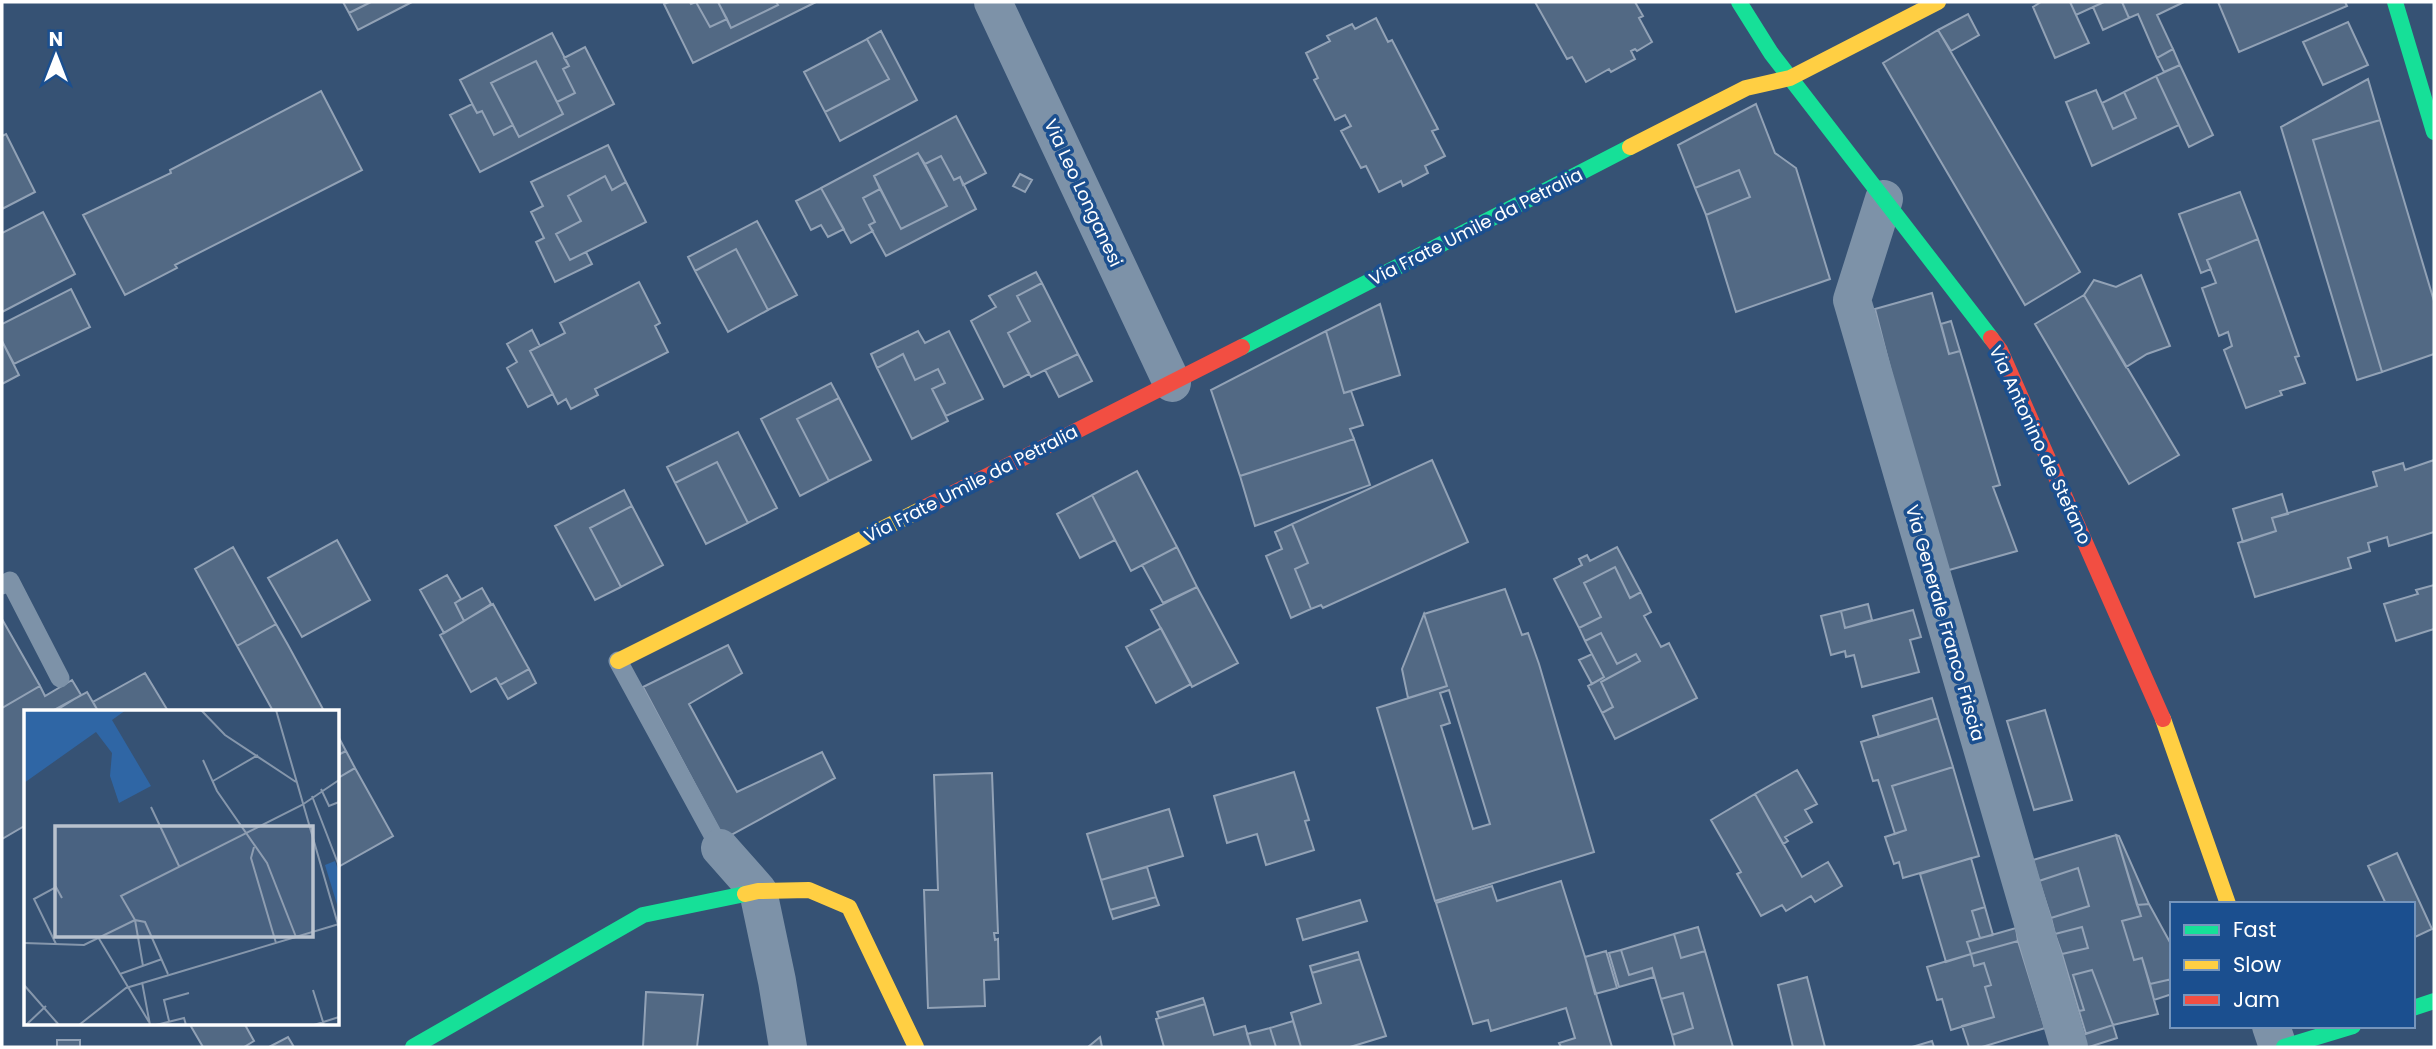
<svg xmlns="http://www.w3.org/2000/svg" width="2436" height="1049" viewBox="0 0 2436 1049" font-family="Poppins,sans-serif">
  <rect width="100%" height="100%" fill="#365274"/>
  <path fill="#526984" stroke="#92a2b6" stroke-width="2" fill-rule="evenodd" d="M343,2h28l-22,11z
    M371,2h41l-54,28 -9,-17z
    M669,2h21l1,2 5,-2 14,25 17,-8 4,9 47,-23 -2,-3h40l-123,61 -29,-59z
    M696,2h22l9,17 -17,8z
    M718,2h58l2,3 -47,23z
    M1535,2h100l8,14 -4,2 13,24 -15,9 -2,-2 -4,2 4,8 -24,13 -2,-3 -23,13 -14,-25 -5,2z
    M2041,2h29l19,41 -34,15 -22,-51z
    M2070,2h34l-28,13z
    M2104,2h18l7,16 -26,12 -10,-23z
    M2122,2h62l-27,13 16,34 -16,9 -19,-44 -9,4z
    M2218,2h127l2,4 -108,46z
    M1968,14l11,21 -28,16 -13,-21z
    M1376,18l12,24 4,-2 46,89 -6,2 13,25 -20,10 3,7 -25,13 -2,-5 -22,11 -13,-26 -5,2 -20,-37 10,-5 -6,-11 -10,5 -21,-40 4,-2 -12,-25 24,-12 -3,-5 25,-12 3,5z
    M2348,22l20,43 -45,20 -20,-43z
    M1938,30l142,242 -55,33 -142,-242z
    M881,31l36,69 -77,41 -15,-29 64,-33 -22,-40z
    M552,33l17,33 -6,3 12,24 -18,9 -21,-41 -45,22 22,42 -19,10 -12,-24 -5,2 -17,-33z
    M867,39l22,40 -64,33 -21,-40z
    M585,47l29,57 -134,68 -30,-57 22,-11 5,9 5,-2 12,24 19,-10 6,12 44,-23 -6,-12 18,-9 -12,-24 6,-3 -5,-8z
    M2173,49l7,16 -16,7 -7,-14z
    M536,61l27,53 -44,23 -28,-54z
    M2180,65l33,70 -24,12 -33,-71z
    M2156,76l23,49 -87,41 -26,-64 30,-12 17,39 23,-11 -12,-26z
    M2368,79l12,41 -67,20 69,232 -25,8 -76,-253z
    M321,91l41,79 -187,95 2,3 -52,27 -42,-80 88,-42 -1,-3z
    M2124,92l12,26 -23,11 -11,-26z
    M1756,104l19,49 21,15 34,111 -94,33 -30,-97 44,-18 -11,-27 -44,18 -17,-43z
    M956,116l30,57 -23,12 -3,-8 -6,3 -13,-24 -16,8 -7,-11 -44,23 6,13 -17,9 12,24 -6,3 4,6 -22,12 -30,-55z
    M2380,120l54,181v53l-52,18 -69,-232z
    M6,134l29,58 -33,17v-73z
    M608,145l18,37 -14,8 -7,-14 -37,20 13,25 -25,13 14,26 16,-8 6,12 -37,18 -19,-40 8,-4 -13,-26 12,-6 -12,-24z
    M918,153l29,53 -46,23 -27,-53z
    M941,156l13,24 6,-3 16,32 -90,47 -17,-31 6,-3 -12,-24 17,-9 21,40 46,-23 -22,-42z
    M1739,170l11,27 -44,18 -11,-27z
    M1020,174l12,6 -7,12 -12,-6z
    M605,176l7,14 14,-8 20,40 -76,38 -14,-26 25,-13 -13,-25z
    M821,188l23,41 -16,8 -7,-12 -10,5 -15,-29z
    M2240,192l18,47 -51,21 4,9 -10,4 -22,-59z
    M43,212l32,62 -73,38v-79z
    M757,221l40,74 -29,15 -32,-61 -41,22 -7,-14z
    M2258,239l41,117 -4,1 10,26 -25,8 2,4 -36,13 -22,-58 8,-4 -4,-14 -9,4 -17,-48 14,-5 -9,-23z
    M736,249l32,61 -40,22 -33,-61z
    M1036,272l6,11 -25,13 13,25 -22,12 21,41 -25,13 -33,-66 25,-14 -7,-11z
    M2141,275l29,71 -23,8 -21,13 -42,-72 10,-15 22,7z
    M639,282l21,41 -5,3 13,26 -73,37 3,6 -27,14 -5,-10 -8,5 -28,-53 35,-18 -5,-10z
    M1042,283l36,71 -47,23 -23,-44 22,-12 -13,-25z
    M71,289l19,38 -76,37 -12,-23v-17z
    M1932,293l17,61 11,-3 40,134 -7,2 24,64 -75,21 -67,-263z
    M2084,295l95,160 -50,29 -94,-160z
    M1380,304l20,71 -56,18 -18,-62z
    M1951,321l9,30 -11,3 -8,-30z
    M532,330l8,16 -10,5 23,43 -25,13 -21,-39 10,-6 -10,-18z
    M918,331l7,12 24,-12 34,68 -37,17 -14,-27 13,-6 -7,-14 -23,11 -12,-26 -26,14 -6,-14z
    M1326,331l18,62 7,-2 12,34 -13,4 4,10 -114,37 -29,-86z
    M2,341l17,34 -17,9z
    M903,354l12,26 23,-11 7,14 -13,6 16,32 -36,18 -35,-71z
    M1078,354l14,27 -33,16 -14,-27z
    M831,383l8,15 -42,21 32,62 -29,15 -39,-77z
    M839,398l32,62 -42,21 -32,-62z
    M738,432l39,76 -29,15 -31,-61 -42,21 -8,-16z
    M1354,439l16,46 -115,41 -15,-50z
    M1432,460l36,82 -145,66 -2,-3 -10,4 -16,-40 13,-6 -16,-39z
    M2434,460v72l-45,14 -2,-9 -19,6 2,8 -22,7 3,10 -96,29 -17,-54 38,-12 -4,-13 105,-32 -4,-14 30,-9 2,7z
    M717,462l31,61 -42,21 -31,-61z
    M1137,471l40,76 -46,24 -39,-76z
    M624,490l8,16 -42,22 31,59 -26,13 -40,-74z
    M2282,494l6,20 -16,4 4,13 -33,11 -10,-33z
    M1092,495l23,45 -35,18 -23,-44z
    M632,506l31,59 -42,22 -31,-59z
    M1292,524l16,39 -13,6 16,40 -20,9 -25,-62 16,-7 -7,-17z
    M337,540l33,60 -68,37 -34,-59z
    M233,547l43,77 -39,22 -42,-77z
    M1177,547l20,40 -34,16 -21,-38z
    M1617,547l24,45 -11,6 -15,-31 -31,16 17,34 -22,11 -25,-49 28,-14 -3,-6 8,-4 3,6z
    M1615,567l15,31 11,-6 10,20 -7,4 17,31 8,-4 28,55 -82,41 -13,-26 11,-6 -12,-25 39,-21 -4,-7 -19,10 -16,-31 -16,8 -6,-13 22,-11 -17,-34z
    M447,575l14,24 -6,4 9,18 -20,12 -24,-43z
    M2434,585v44l-38,12 -12,-37 34,-10 -2,-4z
    M1197,587l41,76 -46,24 -41,-77z
    M482,588l9,16 -27,17 -9,-18z
    M1505,589l17,46 6,-2 11,31 55,188 -159,49 -58,-193 70,-22 -23,-72zM1449,690l41,134 -17,5 -32,-103 9,-3 -10,-30z
    M493,604l36,65 -29,16 -4,-7 -25,14 -31,-57z
    M1868,604l4,16 -27,8 -4,-17z
    M1913,610l8,27 -11,3 9,32 -57,15 -8,-32 -8,2 -1,-6 -14,4 -10,-39 20,-5 4,17z
    M1424,614l23,72 -39,12 -6,-29z
    M2,619l38,67 -38,22z
    M276,624l12,21 36,66h-51l-36,-65z
    M1161,628l30,56 -35,19 -30,-56z
    M1601,633l16,31 19,-10 4,7 -39,21 12,25 -11,6 -14,-27 16,-9 -19,-36z
    M728,645l14,28 -53,31 48,88 85,-40 13,26 -111,61 -81,-152z
    M1592,654l12,23 -12,7 -13,-24z
    M529,669l7,14 -28,16 -8,-14z
    M145,673l23,38h-70l-5,-9z
    M72,680l9,15 -26,16h-29v114l-24,14v-131l38,-22 5,10z
    M87,692l11,19h-43l-1,-1z
    M1932,698l6,20 -59,19 -6,-21z
    M2045,710l27,90 -38,10 -27,-89z
    M1938,718l15,49 -61,19 14,44 -11,4 -17,-54 -5,1 -12,-39z
    M338,736l8,15 -8,4z
    M346,751l9,17 -17,10v-23z
    M1953,767l26,89 -76,22 -4,-16 -5,2 -9,-27 21,-7 -14,-44z
    M355,768l38,68 -55,31v-89z
    M1797,770l20,34 -12,6 7,12 -27,15 3,4 -5,3 -28,-50z
    M1294,772l15,48 -4,1 9,29 -48,15 -9,-31 -30,9 -13,-47z
    M992,773l6,160h-4l1,7 3,-1 1,40 -15,1 1,26 -57,2 -4,-118h14l-4,-115z
    M1755,794l47,83 26,-15 14,24 -27,16 -4,-6 -25,15 -4,-6 -21,11 -24,-42 4,-2 -30,-52z
    M1169,809l14,47 -82,24 -14,-46z
    M2116,835l25,81 -19,5 12,39 8,-2 16,56 -45,11 -21,-55 -19,5 11,35 -5,1 -17,-57 26,-6 -6,-21 -27,7 -4,-16 38,-12 -11,-38 -39,13 -6,-21z
    M2116,835l3,1 30,68 -12,1z
    M2397,853l35,76 -19,9v-34h-27l-18,-38z
    M1971,858l14,49 -13,4 8,27 -13,4 4,12 -25,8 -26,-88z
    M1147,867l9,30 -46,13 -9,-30z
    M2078,868l11,38 -38,12 -12,-37z
    M1561,881l24,76 27,90h-51l-2,-4 16,-5 -9,-30 -75,23 -3,-11 -15,4 -37,-121 56,-17 5,15z
    M1156,897l3,8 -46,14 -3,-9z
    M1360,900l7,21 -64,19 -6,-21z
    M2149,904l23,42v33l-22,5 -8,-26 -8,2 -12,-39 19,-5 -4,-11z
    M1985,907l8,28 -13,3 -8,-27z
    M1698,927l7,24 -24,7 -7,-24z
    M2082,927l6,21 -26,6 -7,-20z
    M2016,928l2,13 -47,13 -4,-12z
    M1674,934l7,24 24,-7 28,96h-58l-3,-12 21,-7 -10,-35 -22,6 -9,-31 -23,7 -8,-25z
    M2018,941l27,87 -63,19h-13l-7,-21 32,-9 -9,-30 6,-2 -7,-22 -10,3 -3,-12z
    M1621,950l8,25 23,-7 2,9 -35,10 -10,-34z
    M1606,951l11,37 -22,6 -10,-37z
    M1358,952l2,7 -48,14 -2,-7z
    M1971,954l3,12 10,-3 7,22 -6,2 9,30 -43,13 -9,-31 -5,1 -10,-33z
    M1360,959l26,77 -36,11h-49l-10,-34 30,-10 -9,-30z
    M2092,970l21,55 -27,9 -7,-23 5,-1 -11,-35z
    M1807,977l18,70h-32l-15,-62z
    M2172,979v15l-18,6 -4,-16z
    M646,992l57,3 -6,52h-54z
    M1683,993l10,35 -21,7 -11,-36z
    M1203,998l2,6 -46,14 -2,-6z
    M1205,1004l9,31 31,-9 6,21h-87l-8,-28z
    M1293,1021l8,26h-25l-6,-19z
    M189,1023h55l10,18 -10,6h-41z
    M2113,1025l4,13 -28,9h-11l-3,-10z
    M1270,1028l6,19h-25l-4,-13z
    M288,1037l6,10h-25z
    M1100,1037l2,10h-14z
    M57,1040h23v7h-23z
    M1932,1041l2,6h-22z"/>
  <g fill="none" stroke-linecap="round" stroke-linejoin="round">
    <path stroke="#7d92a8" stroke-width="19" d="M2,585l8,-4 50,97
      M618,661l102,187"/>
    <path stroke="#7d92a8" stroke-width="38" d="M993,2l179,381
      M1884,199l-32,101 217,747
      M720,848l38,43 19,90 11,66
      M2271,1026l7,21"/>
    <path stroke="#16e098" stroke-width="16" d="M1739,2l32,51 220,285
      M2395,2l39,130
      M1242,347l388,-200
      M2413,1008l21,-7
      M413,1047l230,-132 102,-21
      M2284,1047l69,-21"/>
    <path stroke="#ffcf43" stroke-width="16" d="M1630,147l116,-59 44,-10 148,-76
      M618,661l304,-152
      M2163,719l65,185
      M745,894l13,-3 51,-1 40,17 67,140"/>
    <path stroke="#f24e42" stroke-width="16" d="M1991,338l9,12 163,369
      M922,509l320,-162"/>
  </g>
  <g text-anchor="middle" stroke-width="7" stroke-linejoin="round" paint-order="stroke">
    <g font-size="18" fill="#fff" stroke="#1b4f8f">
      <text transform="translate(1083 193) rotate(65)" y="6">Via Leo Longanesi</text>
      <text transform="translate(1476 227) rotate(-27)" y="6">Via Frate Umile da Petralia</text>
      <text transform="translate(2040 445) rotate(65)" y="6">Via Antonino de Stefano</text>
      <text transform="translate(971 484) rotate(-27)" y="6">Via Frate Umile da Petralia</text>
      <text transform="translate(1945 623) rotate(74)" y="6">Via Generale Franco Friscia</text>
    </g>
  </g>
  <g transform="translate(24 710)">
    <rect width="315" height="315" fill="#365274"/>
    <path d="M0,0h102l-14,10 39,66 -32,17 -9,-27 2,-23 -16,-21 -72,51zM311,151l4,11v39l-14,-46z" fill="#2f66a5"/>
    <path fill="none" stroke="#8697ac" stroke-width="2" d="M177,0l24,25 71,47M252,0l63,218M179,50l14,31 50,72 29,74M189,71l45,-26M297,79l8,17 10,-4M288,86l27,70M127,97l28,59M230,137l-3,11 25,85M111,210l8,46M74,227l51,85M0,233l60,2 51,-25M32,234l-22,-45 22,-12 6,11M96,264l42,-15M144,264l-23,-52 -10,-2 -14,-24 181,-91 37,-25M118,272l8,43M0,275l35,40M289,280l11,35M145,311l-5,-21 25,-7M2,315l20,-19M55,315l47,-37 213,-64M132,315l28,-7 2,7M290,315l25,-8"/>
    <path fill="#b9c2ce" fill-opacity="0.15" stroke="#b9c2ce" stroke-width="3.5" d="M31,116h258v111h-258z"/>
    <rect width="315" height="315" fill="none" stroke="#fff" stroke-width="3.5"/>
  </g>
  <rect width="2436" height="1049" fill="none" stroke="#ffffff" stroke-width="7"/>
  <rect x="2170" y="902" width="245" height="126" fill="#1b4f8f" stroke="#7695bc" stroke-width="2"/>
  <rect x="2184" y="925" width="35" height="10" fill="#16e098" stroke="#7695bc" stroke-width="2"/>
  <text x="2233" y="937" font-size="21" fill="#ffffff">Fast</text>
  <rect x="2184" y="960" width="35" height="10" fill="#ffcf43" stroke="#7695bc" stroke-width="2"/>
  <text x="2233" y="972" font-size="21" fill="#ffffff">Slow</text>
  <rect x="2184" y="995" width="35" height="10" fill="#f24e42" stroke="#7695bc" stroke-width="2"/>
  <text x="2233" y="1007" font-size="21" fill="#ffffff">Jam</text>
  <g transform="translate(56 56)" stroke="#1b4f8f" stroke-width="5" paint-order="stroke">
  <path d="M0-5L12 26L0 18L-12 26Z" fill="#ffffff"/>
  <text y="-10" font-size="19" font-weight="bold" text-anchor="middle" fill="#ffffff">N</text>
  </g>
</svg>
